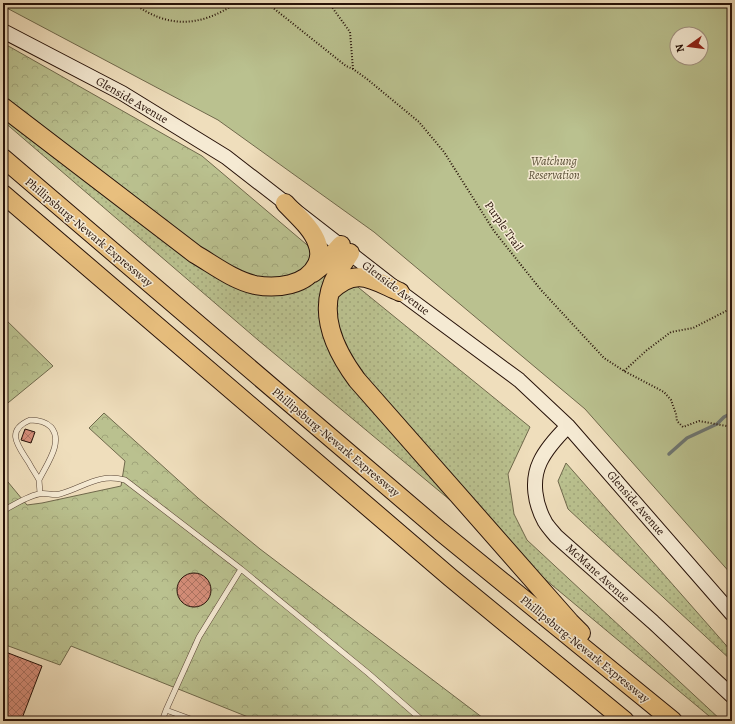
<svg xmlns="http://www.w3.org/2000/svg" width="735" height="724" viewBox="0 0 735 724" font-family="Alegreya,serif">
  <defs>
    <pattern id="grass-dots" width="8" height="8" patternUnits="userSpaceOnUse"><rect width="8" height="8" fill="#bac18f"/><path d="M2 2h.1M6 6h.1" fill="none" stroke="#a0a57a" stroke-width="1.8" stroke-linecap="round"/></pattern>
    <pattern id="forest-crowns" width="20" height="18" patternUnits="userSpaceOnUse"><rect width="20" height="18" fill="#bac18f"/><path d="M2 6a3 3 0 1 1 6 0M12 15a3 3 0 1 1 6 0" fill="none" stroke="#a0a57a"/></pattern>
    <pattern id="building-cross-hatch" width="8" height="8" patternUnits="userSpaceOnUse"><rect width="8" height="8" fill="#d68e7a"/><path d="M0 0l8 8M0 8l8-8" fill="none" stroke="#ad7362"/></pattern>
  </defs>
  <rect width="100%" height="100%" fill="#efdebc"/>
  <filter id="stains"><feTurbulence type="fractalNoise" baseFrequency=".005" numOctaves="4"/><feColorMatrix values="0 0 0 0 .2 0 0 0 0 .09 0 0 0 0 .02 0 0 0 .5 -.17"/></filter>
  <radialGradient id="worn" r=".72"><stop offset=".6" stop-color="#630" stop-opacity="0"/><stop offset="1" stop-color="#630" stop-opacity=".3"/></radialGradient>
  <path fill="url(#grass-dots)" stroke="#70694c" d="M3,101l329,165 198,161 -22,47 6,40 13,26 195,181h-7l-457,-381 -255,-219z
    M566,463l166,189v9l-164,-152 -10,-28z"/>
  <path fill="url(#forest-crowns)" stroke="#70694c" d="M3,43l199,113 130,110 -31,22 -66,-1 -232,-186z
    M3,317l50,49 -50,41z
    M104,413l94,85 62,51 227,172h-229l-187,-75 -11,19 -57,-21v-168l24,29 15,-2 79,-17 4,-25 -36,-33z"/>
  <path fill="#bac18f" stroke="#70694c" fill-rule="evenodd" d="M3,3h729v572l-147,-166 -211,-177 -156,-112 -215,-114zM677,34h24v24h-24z"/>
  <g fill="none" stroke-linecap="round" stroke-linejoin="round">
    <path stroke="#6d7673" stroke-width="3.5" d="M669,454l18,-16 30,-14 7,-7 8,-4"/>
  </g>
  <path fill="url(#building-cross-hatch)" stroke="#261108" d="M25,429l10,3 -4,11 -10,-3z
    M177 590a17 17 0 1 1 34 0a17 17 0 1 1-34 0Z
    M3,651l39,15 -21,55h-13l-5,-2z"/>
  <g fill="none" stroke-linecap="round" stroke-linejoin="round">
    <g stroke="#584435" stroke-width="6">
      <path id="lane" d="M30,420c8,0 15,1 21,7 13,15 -5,38 -12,53 -3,-6 -7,-11 -10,-17 -10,-16 -25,-32 1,-43z
        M39,480l1,13
        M3,511c10,-6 25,-15 36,-17 6,-2 14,2 21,0 25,-7 38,-21 65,-14l116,89 127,104 55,48
        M166,710l33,-73 42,-68
        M162,721l4,-11 30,11"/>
    </g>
    <g stroke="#261108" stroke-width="16">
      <path id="secondary" d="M3,31l119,62 104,64 174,135 119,88 49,46 164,188
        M568,426c-11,11 -22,23 -28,36 -9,19 -5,42 5,60 3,5 7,9 11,14l97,86 79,74"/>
    </g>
    <g stroke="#261108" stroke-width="20">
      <path id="highway" d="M3,107l192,147c19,11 38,26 60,31 21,4 52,1 62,-21 3,-7 3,-14 0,-21 -5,-15 -21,-28 -32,-40
        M3,158l437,373 233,190
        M3,194l448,384 174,143
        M350,253c-4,7 -10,14 -13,21 -21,37 -3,75 20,106l213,242 11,11
        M313,273l10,-8 18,-20
        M330,292c26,-26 42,-12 70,0"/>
    </g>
    <path stroke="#261108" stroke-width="2" stroke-dasharray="1 2" stroke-linecap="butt" d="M133,3c35,26 68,24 103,0
      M267,3l79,63 7,3 14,10 52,43 25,30 50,79 47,59 63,68 20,13 40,21 7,8 5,14 1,7 6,6 16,-6 33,6
      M329,3l21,29 3,37
      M624,371l23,-21 24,-18 22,-4 39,-20"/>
    <use href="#lane" stroke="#f5ead3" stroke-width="5"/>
    <use href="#secondary" stroke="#f5ead3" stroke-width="14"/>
    <use href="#highway" stroke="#e8bf7e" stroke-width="18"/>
  </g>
  <g text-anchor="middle" stroke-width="3" stroke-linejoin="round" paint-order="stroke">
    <g font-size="12" fill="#261108" stroke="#f5ead3">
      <text transform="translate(132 100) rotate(30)" y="4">Glenside Avenue</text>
      <text transform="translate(504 226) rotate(55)" y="4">Purple Trail</text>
      <text transform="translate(89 232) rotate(40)" y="4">Phillipsburg-Newark Expressway</text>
      <text transform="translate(396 288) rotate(37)" y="4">Glenside Avenue</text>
      <text transform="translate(336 442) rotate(40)" y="4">Phillipsburg-Newark Expressway</text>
      <text transform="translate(636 503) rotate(49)" y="4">Glenside Avenue</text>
      <text transform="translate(598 573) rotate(42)" y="4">McMane Avenue</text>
      <text transform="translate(585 649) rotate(39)" y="4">Phillipsburg-Newark Expressway</text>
    </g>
    <g font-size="12" font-style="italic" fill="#5a4f37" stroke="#f5ead3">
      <text x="554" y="165">Watchung<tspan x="554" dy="14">Reservation</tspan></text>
    </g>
  </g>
  <rect width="735" height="724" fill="none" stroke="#efdebc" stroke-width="16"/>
  <rect x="4" y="4" width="727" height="716" fill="none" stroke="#261108" stroke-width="2"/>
  <rect x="8" y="8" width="719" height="708" fill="none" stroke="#261108"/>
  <g transform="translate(689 46) rotate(256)"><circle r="19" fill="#f5ead3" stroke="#a29382"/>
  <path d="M0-3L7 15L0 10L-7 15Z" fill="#8f2418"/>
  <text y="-6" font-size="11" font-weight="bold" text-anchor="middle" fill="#261108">N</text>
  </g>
  <rect width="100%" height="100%" filter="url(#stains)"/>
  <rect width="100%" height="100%" fill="url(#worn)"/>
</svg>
